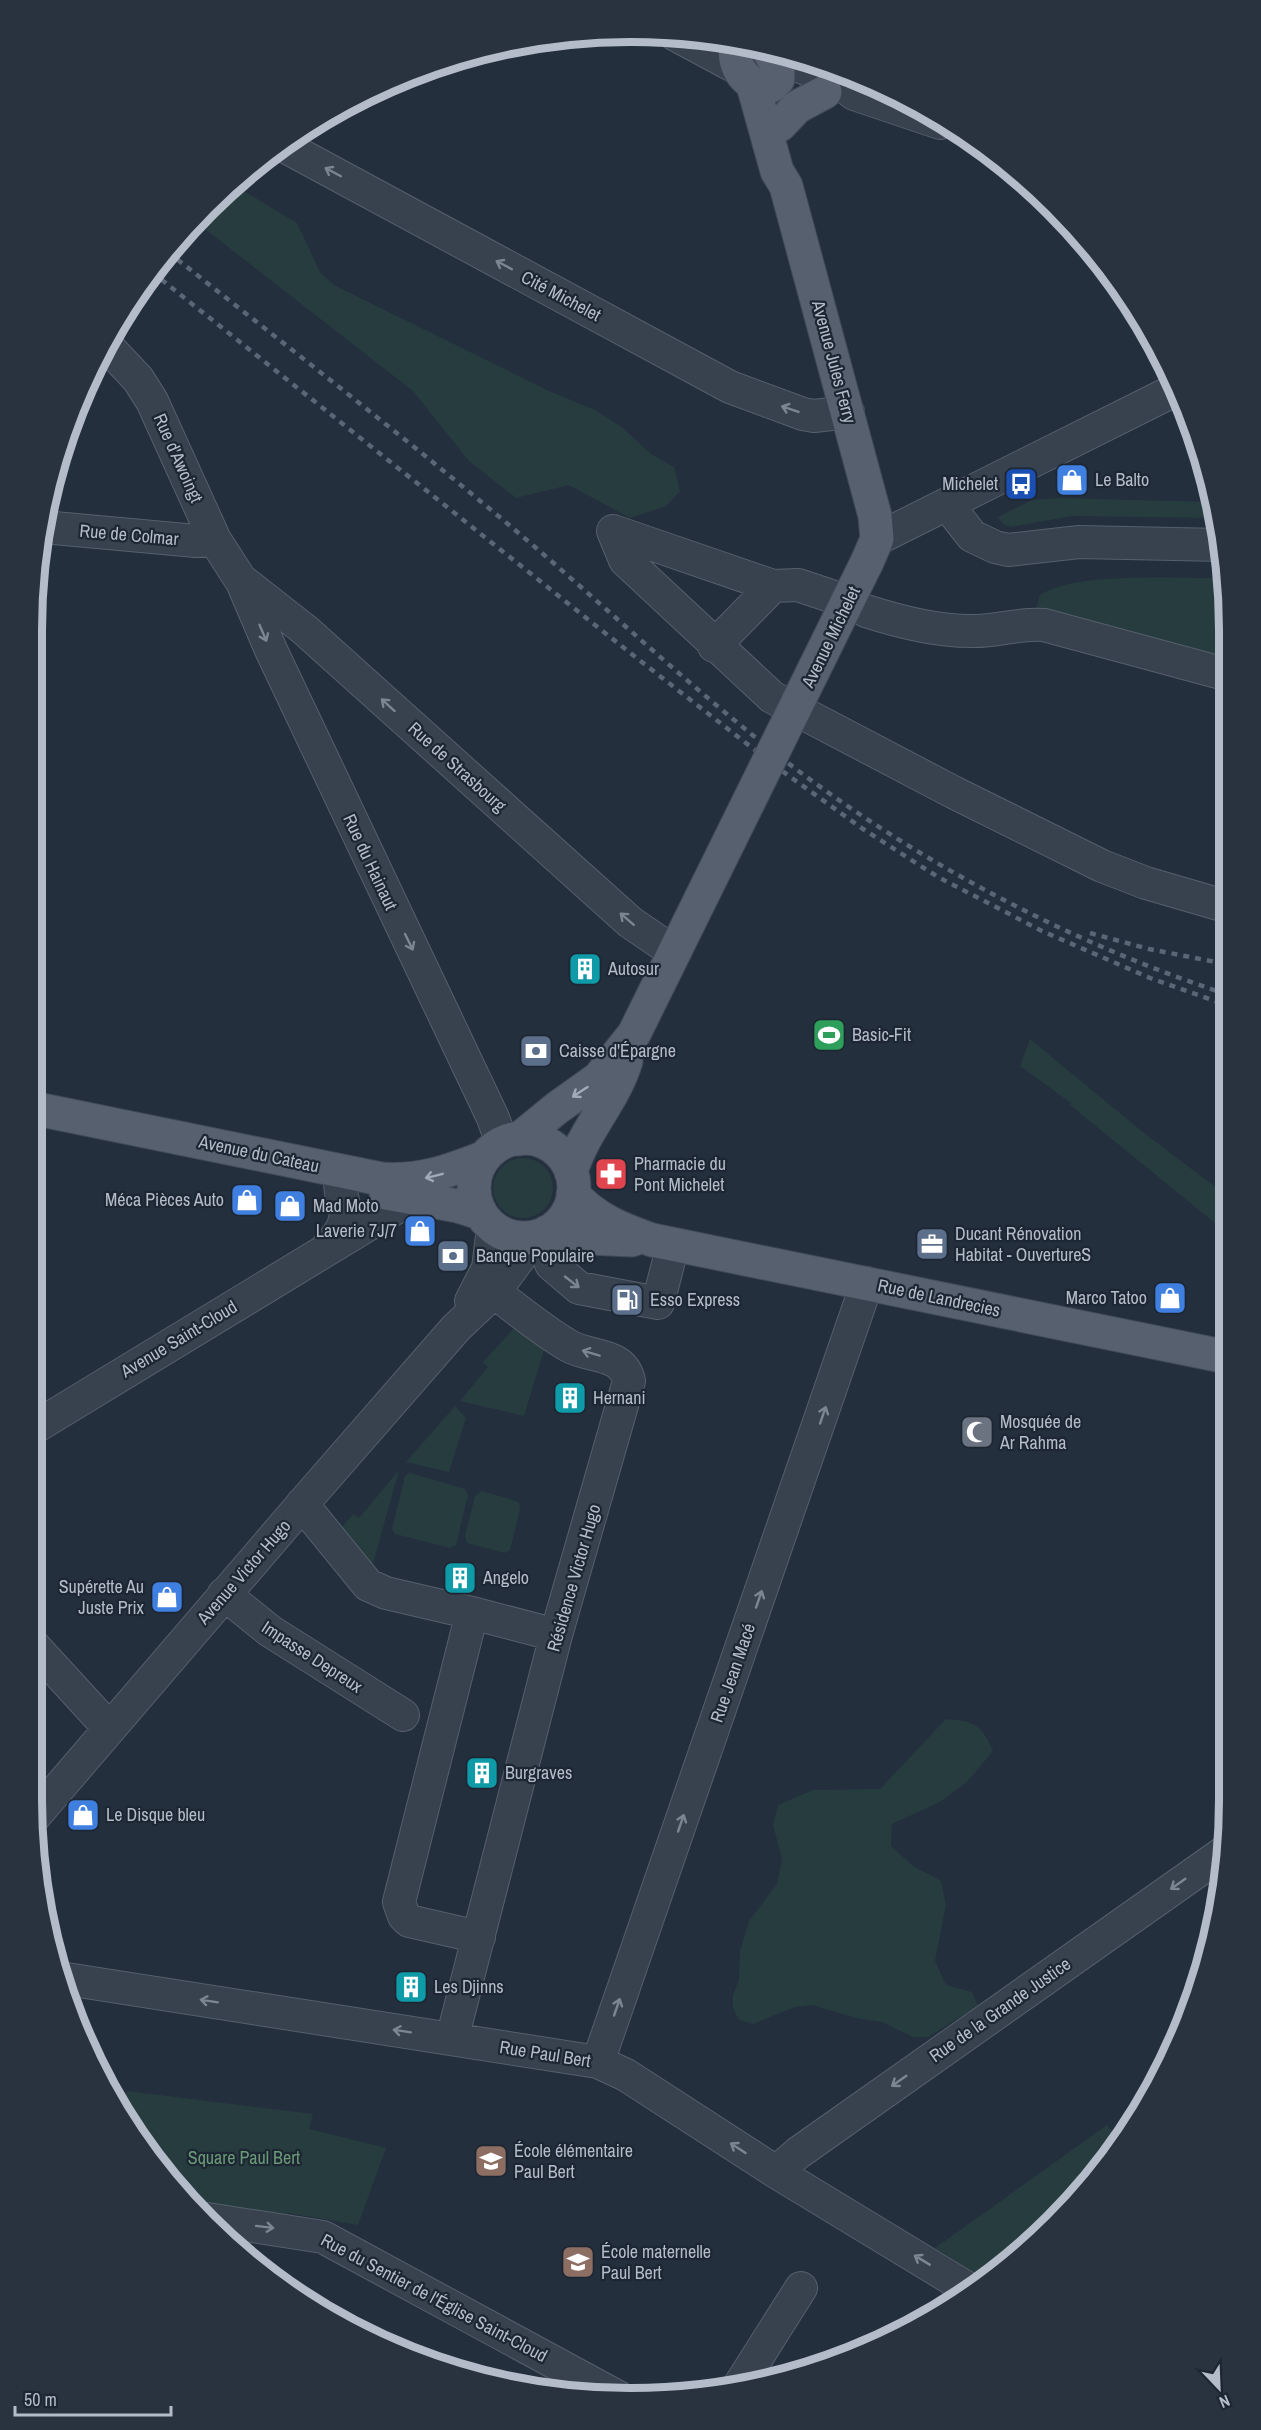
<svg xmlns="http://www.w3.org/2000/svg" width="1261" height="2430" viewBox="0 0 1261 2430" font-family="'Archivo Narrow',sans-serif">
  <rect width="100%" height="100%" fill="#242f3e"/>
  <path fill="#263c3f" d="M232,184l65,39 23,49 14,13 215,106 46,19 28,18 28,26 23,13 6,24 -14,15 -36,12 -61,-33 -53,13 -47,-37 -56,-70 -217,-169z
    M1058,498l153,4 4,16 -143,-2 -62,11 -8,-4 -4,-6 34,-17z
    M1224,578l1,90 -191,-51 6,-22c36,-24 139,-16 184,-17z
    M1030,1039l114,94 82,62v37l-156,-127 1,-2 -51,-37z
    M493 1188a30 30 0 1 1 60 0a30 30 0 1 1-60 0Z
    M514,1328l30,22 -20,66 -64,-15 28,-34 -5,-5z
    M455,1406l11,12 -17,54 -43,-10z
    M399,1470l-27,97 -11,-11 -19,-29 11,-13 6,4z
    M410,1473l55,16 3,6 -12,50 -6,3 -55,-14 -3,-5 13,-53z
    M482,1491l37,11 1,7 -10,41 -5,3 -38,-10 -2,-7 10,-40z
    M946,1719c29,2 35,5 47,32l-26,31 -27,20 -48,22 -1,22 22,20 28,15 5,24 -11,56 11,24 26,7 6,14 -50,31h-15l-31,-15 -26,-4 -44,-13 -17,2 -42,17 -14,-4 -6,-12v-13l6,-15 1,-29 9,-30 28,-37 5,-25 -9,-34 5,-20 35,-15 67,-1z
    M127,2091l186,23 -4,15 77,19 -28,77 -70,-12 -2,5 -94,-15 -37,-39 -36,-54z
    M1107,2125l13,16c-33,54 -84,101 -134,139l-51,-32z"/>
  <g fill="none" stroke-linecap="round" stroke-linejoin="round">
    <g stroke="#565f6c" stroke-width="34">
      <path id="minor" d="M674,34l67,36
        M772,55l68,28 14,11 86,29
        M284,146l446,241 73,27 11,2 34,-4
        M106,345l32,34 14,22 63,139 25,39 65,51 325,292 32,22 14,6
        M947,504l25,32 23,11 13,3 71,-8 143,3
        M43,527l153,14 19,-1
        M877,539l300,-150
        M242,582l29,68 222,468 9,25
        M773,586l-160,-55 12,29 147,137 181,95 149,74 44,17 79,23
        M866,611c34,11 72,21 109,20 23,0 45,-8 69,-6l181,49
        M714,646l59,-60 25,-1 33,11
        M541,1235l10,29 28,24 79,15 15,-58
        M326,1249c37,-39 9,-40 15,-78
        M471,1301l17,-33 5,-40
        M32,1429l380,-231
        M302,1504l66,81 18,8 86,20 -73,289 5,14 5,5 70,16
        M224,1594l46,37 133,84
        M472,1613l84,22
        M32,1644l77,84
        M33,1818l279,-325 144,-165 38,-36 41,-55
        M60,1978l538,84 28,13 150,97 196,119
        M452,2039l104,-404 73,-254c-6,-29 -39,-23 -60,-35 -26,-15 -51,-36 -75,-54
        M598,2062l269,-779
        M776,2172l22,-19 428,-302
        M207,2219l116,18 295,160
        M739,2386l62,-98"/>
    </g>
    <g stroke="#414a57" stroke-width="35">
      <path id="major" d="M738,44c-10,20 12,48 33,42l7,-7v-12l-10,-18
        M753,85l24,86 9,15 89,330 2,23 -10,23
        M780,125l17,-18 28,-15
        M32,1108l349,71c38,3 69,-8 104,-22
        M474 1188a50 50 0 1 1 100 0a50 50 0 1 1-100 0Z
        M519,1139l38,-31 42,-30 35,-44 114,-231
        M571,1172c12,-41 43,-71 55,-111
        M386,1193l72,13 22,7
        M573,1194c22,25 48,35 79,46l575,117
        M547,1232l42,6 43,2"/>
    </g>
    <use href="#minor" stroke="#38414e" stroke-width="32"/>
    <use href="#major" stroke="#56606e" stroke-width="33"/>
    <path stroke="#5a6575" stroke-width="4.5" stroke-dasharray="6 6" stroke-linecap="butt" d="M168,252c116,92 234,183 347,278 91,77 178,160 273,233 130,99 282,180 438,231
      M152,272l477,380 149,116 85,61 75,48 104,54 108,47 76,27
      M1090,933l59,16 77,15"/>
    <g stroke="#414a57" stroke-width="35" stroke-linecap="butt">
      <path id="major-bridge" d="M748,803l119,-241"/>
    </g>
    <use href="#major-bridge" stroke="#56606e" stroke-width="33"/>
  </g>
  <defs><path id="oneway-shaft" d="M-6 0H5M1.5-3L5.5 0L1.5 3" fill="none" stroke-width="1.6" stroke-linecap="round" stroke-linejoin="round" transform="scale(1.5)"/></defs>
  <g stroke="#7c8592">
    <use href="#oneway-shaft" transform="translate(333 172) rotate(-152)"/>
    <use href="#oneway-shaft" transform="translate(504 265) rotate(-152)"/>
    <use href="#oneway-shaft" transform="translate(790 409) rotate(-161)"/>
    <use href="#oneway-shaft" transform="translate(263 633) rotate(67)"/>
    <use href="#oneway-shaft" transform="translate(388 705) rotate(-138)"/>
    <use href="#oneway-shaft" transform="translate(627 919) rotate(-139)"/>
    <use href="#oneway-shaft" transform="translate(409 942) rotate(64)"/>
    <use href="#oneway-shaft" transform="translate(572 1282) rotate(38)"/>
    <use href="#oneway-shaft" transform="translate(591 1353) rotate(-163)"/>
    <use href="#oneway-shaft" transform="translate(823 1415) rotate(-71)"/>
    <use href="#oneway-shaft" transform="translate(759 1599) rotate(-71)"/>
    <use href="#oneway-shaft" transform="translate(681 1823) rotate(-71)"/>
    <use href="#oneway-shaft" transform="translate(1178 1884) rotate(145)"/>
    <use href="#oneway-shaft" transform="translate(209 2001) rotate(-171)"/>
    <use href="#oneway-shaft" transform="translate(617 2007) rotate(-71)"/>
    <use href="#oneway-shaft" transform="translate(402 2031) rotate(-171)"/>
    <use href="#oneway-shaft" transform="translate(899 2081) rotate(145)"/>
    <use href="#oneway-shaft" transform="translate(738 2148) rotate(-147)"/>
    <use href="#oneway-shaft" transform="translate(265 2227) rotate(7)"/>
    <use href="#oneway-shaft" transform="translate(922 2260) rotate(-149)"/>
  </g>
  <g stroke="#a1aab7">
    <use href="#oneway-shaft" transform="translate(580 1092) rotate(147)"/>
    <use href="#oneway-shaft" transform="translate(434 1176) rotate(166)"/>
  </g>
  <defs>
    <g id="shop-square" transform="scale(1.725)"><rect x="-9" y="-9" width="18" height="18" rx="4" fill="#3f7fe0" stroke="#1d2633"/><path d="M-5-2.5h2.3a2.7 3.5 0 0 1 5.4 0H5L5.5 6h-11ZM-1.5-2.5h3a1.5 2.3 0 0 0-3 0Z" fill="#fff"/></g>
    <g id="bus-square" transform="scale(1.725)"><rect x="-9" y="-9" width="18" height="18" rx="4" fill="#1a4fb4" stroke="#1d2633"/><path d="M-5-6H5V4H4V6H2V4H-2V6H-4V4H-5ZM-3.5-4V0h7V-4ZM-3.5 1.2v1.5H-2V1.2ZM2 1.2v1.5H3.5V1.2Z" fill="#fff"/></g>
    <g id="building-square" transform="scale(1.725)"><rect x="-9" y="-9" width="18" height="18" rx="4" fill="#0f9aa8" stroke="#1d2633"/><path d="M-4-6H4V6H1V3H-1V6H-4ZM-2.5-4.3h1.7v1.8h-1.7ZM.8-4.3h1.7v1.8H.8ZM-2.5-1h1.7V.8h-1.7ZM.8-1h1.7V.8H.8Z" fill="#fff"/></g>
    <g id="stadium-square" transform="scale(1.725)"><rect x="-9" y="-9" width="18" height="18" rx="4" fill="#2e9e5b" stroke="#1d2633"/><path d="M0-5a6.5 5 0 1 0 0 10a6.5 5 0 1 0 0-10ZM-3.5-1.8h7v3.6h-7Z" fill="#fff"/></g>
    <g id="bank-square" transform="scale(1.725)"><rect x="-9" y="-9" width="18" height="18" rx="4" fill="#5c6f8a" stroke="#1d2633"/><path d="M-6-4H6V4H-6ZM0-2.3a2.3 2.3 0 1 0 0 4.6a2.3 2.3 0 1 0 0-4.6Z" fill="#fff"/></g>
    <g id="pharmacy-square" transform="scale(1.725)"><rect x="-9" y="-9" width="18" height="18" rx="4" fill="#e0444e" stroke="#1d2633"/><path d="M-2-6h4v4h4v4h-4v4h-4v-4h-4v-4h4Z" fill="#fff"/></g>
    <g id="office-square" transform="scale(1.725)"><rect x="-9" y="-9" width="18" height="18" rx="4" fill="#5c6f8a" stroke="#1d2633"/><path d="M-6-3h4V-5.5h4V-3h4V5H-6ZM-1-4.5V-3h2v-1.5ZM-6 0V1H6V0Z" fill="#fff"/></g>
    <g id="fuel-square" transform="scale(1.725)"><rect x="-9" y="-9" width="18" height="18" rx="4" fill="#5c6f8a" stroke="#1d2633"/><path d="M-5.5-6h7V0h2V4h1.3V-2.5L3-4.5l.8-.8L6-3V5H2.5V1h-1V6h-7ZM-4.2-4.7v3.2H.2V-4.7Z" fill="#fff"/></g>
    <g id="mosque-square" transform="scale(1.725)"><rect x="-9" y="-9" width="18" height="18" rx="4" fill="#6b7280" stroke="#1d2633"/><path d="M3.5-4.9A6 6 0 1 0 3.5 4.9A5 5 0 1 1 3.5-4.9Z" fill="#fff"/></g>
    <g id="school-square" transform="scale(1.725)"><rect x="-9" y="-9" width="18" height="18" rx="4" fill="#8d6e63" stroke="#1d2633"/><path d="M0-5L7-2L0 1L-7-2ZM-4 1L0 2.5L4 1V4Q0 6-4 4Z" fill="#fff"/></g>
  </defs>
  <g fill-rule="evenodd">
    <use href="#shop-square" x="1072" y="480"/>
    <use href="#bus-square" x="1021" y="484"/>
    <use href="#building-square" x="585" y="969"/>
    <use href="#stadium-square" x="829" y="1035"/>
    <use href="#bank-square" x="536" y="1051"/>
    <use href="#pharmacy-square" x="611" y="1174"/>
    <use href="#shop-square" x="247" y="1200"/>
    <use href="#shop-square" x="290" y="1206"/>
    <use href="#shop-square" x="420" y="1231"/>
    <use href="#office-square" x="932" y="1244"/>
    <use href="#bank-square" x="453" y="1256"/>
    <use href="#shop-square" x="1170" y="1298"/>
    <use href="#fuel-square" x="627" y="1300"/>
    <use href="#building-square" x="570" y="1398"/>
    <use href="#mosque-square" x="977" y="1432"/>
    <use href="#building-square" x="460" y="1578"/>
    <use href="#shop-square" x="167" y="1597"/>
    <use href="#building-square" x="482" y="1773"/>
    <use href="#shop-square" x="83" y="1815"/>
    <use href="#building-square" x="411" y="1987"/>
    <use href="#school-square" x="491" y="2161"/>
    <use href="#school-square" x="578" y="2262"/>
  </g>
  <g text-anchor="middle" stroke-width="4.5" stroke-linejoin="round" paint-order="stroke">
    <g font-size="18" fill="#b4bcc9" stroke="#1d2633">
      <text transform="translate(561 296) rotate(28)" y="6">Cité Michelet</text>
      <text transform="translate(834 362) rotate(75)" y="6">Avenue Jules Ferry</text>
      <text transform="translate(178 458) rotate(66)" y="6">Rue d'Awoingt</text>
      <text transform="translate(129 535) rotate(5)" y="6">Rue de Colmar</text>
      <text transform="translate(831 637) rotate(-64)" y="6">Avenue Michelet</text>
      <text transform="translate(457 767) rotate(42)" y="6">Rue de Strasbourg</text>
      <text transform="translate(370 862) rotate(65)" y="6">Rue du Hainaut</text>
      <text transform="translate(259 1154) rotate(12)" y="6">Avenue du Cateau</text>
      <text transform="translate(939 1298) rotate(12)" y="6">Rue de Landrecies</text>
      <text transform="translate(179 1339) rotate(-31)" y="6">Avenue Saint-Cloud</text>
      <text transform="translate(244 1572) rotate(-49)" y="6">Avenue Victor Hugo</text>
      <text transform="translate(574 1578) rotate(-74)" y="6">Résidence Victor Hugo</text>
      <text transform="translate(312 1657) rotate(33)" y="6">Impasse Depreux</text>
      <text transform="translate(733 1673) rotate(-71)" y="6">Rue Jean Macé</text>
      <text transform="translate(1000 2010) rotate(-35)" y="6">Rue de la Grande Justice</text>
      <text transform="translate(545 2054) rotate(9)" y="6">Rue Paul Bert</text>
      <text transform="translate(434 2298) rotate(28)" y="6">Rue du Sentier de l'Église Saint-Cloud</text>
    </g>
    <g font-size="18" fill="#b4bcc9" stroke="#1d2633" text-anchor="start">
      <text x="1095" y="486">Le Balto</text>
      <text x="998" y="490" text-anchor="end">Michelet</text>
      <text x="608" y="975">Autosur</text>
      <text x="852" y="1041">Basic-Fit</text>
      <text x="559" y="1057">Caisse d'Épargne</text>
      <text x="634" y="1170">Pharmacie du<tspan x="634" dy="21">Pont Michelet</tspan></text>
      <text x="224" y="1206" text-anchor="end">Méca Pièces Auto</text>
      <text x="313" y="1212">Mad Moto</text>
      <text x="397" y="1237" text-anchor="end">Laverie 7J/7</text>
      <text x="955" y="1240">Ducant Rénovation<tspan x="955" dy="21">Habitat - OuvertureS</tspan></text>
      <text x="476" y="1262">Banque Populaire</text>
      <text x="1147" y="1304" text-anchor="end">Marco Tatoo</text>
      <text x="650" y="1306">Esso Express</text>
      <text x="593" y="1404">Hernani</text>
      <text x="1000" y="1428">Mosquée de<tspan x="1000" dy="21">Ar Rahma</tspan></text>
      <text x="483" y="1584">Angelo</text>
      <text x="144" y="1593" text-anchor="end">Supérette Au<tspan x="144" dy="21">Juste Prix</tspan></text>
      <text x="505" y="1779">Burgraves</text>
      <text x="106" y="1821">Le Disque bleu</text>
      <text x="434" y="1993">Les Djinns</text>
      <text x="514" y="2157">École élémentaire<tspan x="514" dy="21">Paul Bert</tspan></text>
      <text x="601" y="2258">École maternelle<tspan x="601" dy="21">Paul Bert</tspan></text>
    </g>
    <g font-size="18" fill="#6b9a76" stroke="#1d2633">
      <text x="244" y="2164">Square Paul Bert</text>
    </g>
  </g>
  <path d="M0 0H1261V2430H0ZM630 42H631A588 588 0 0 1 1219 630V1800A588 588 0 0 1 631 2388H630A588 588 0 0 1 42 1800V630A588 588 0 0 1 630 42Z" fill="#29323f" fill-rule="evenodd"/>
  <path fill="none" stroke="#b4bcc9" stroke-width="8" d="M630 42H631A588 588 0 0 1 1219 630V1800A588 588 0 0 1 631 2388H630A588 588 0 0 1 42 1800V630A588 588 0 0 1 630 42Z"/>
  <g transform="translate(1219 2388) rotate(157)" stroke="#1d2633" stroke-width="4.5" paint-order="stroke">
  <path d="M0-4.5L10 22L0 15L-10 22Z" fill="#b4bcc9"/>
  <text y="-9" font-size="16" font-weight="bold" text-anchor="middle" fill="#b4bcc9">N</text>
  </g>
  <path d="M15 2406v9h156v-9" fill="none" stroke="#b4bcc9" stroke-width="3"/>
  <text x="24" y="2406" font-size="18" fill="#b4bcc9" stroke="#1d2633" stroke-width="4.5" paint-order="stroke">50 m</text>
</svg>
